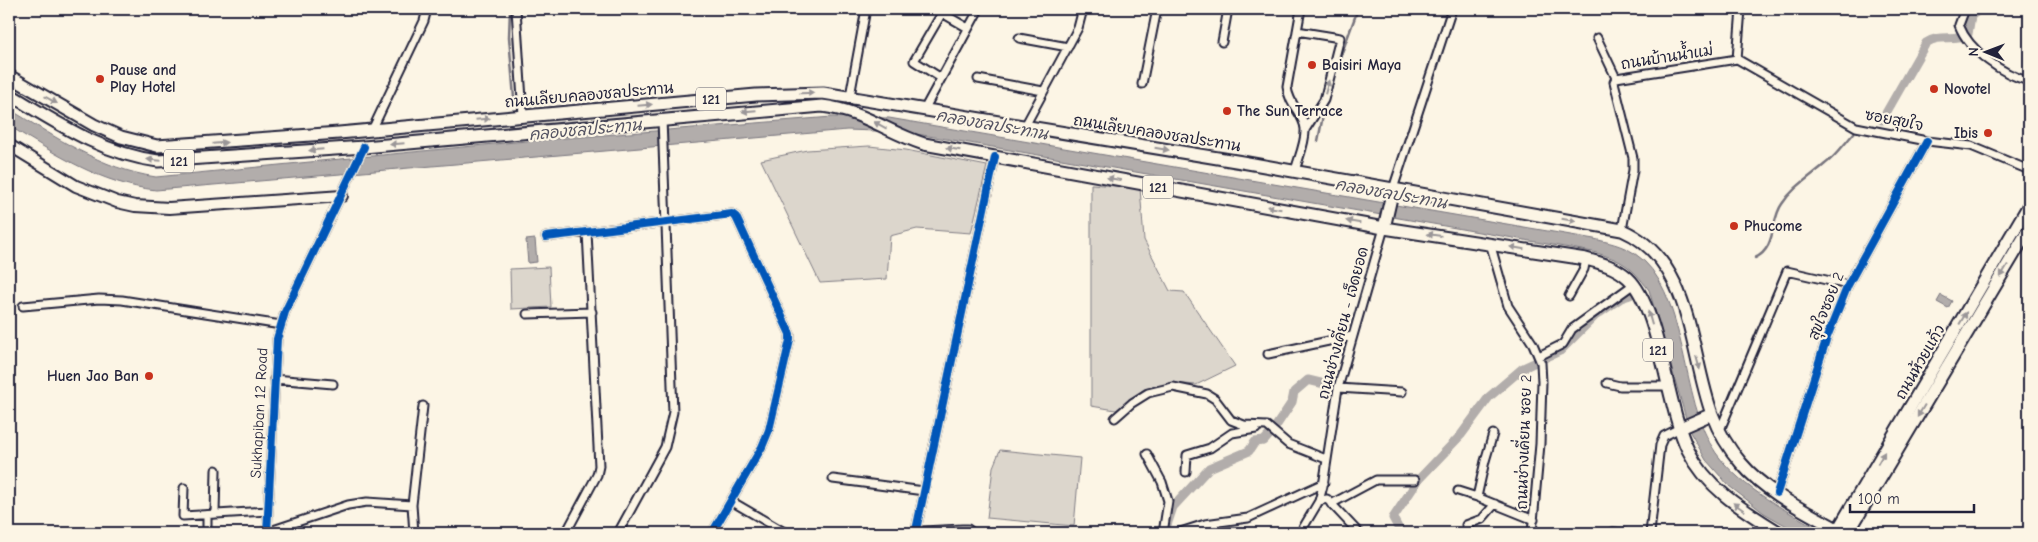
<svg xmlns="http://www.w3.org/2000/svg" width="2038" height="542" viewBox="0 0 2038 542" font-family="'Comic Neue','Playpen Sans Thai',sans-serif">
  <rect width="100%" height="100%" fill="#fcf5e5"/>
  <filter id="ink" filterUnits="userSpaceOnUse"><feTurbulence type="fractalNoise" baseFrequency=".02" numOctaves="2"/><feDisplacementMap in="SourceGraphic" scale="10" xChannelSelector="R" yChannelSelector="G"/><feConvolveMatrix kernelMatrix="1 2 1 2 8 2 1 2 1" color-interpolation-filters="sRGB"/></filter>
  <g filter="url(#ink)">
    <path fill="#dcd6cc" stroke="#7f7c84" d="M869,146l37,4 81,16 -16,67 -54,-4 -27,7 -3,43 -67,4 -59,-123 46,-10z
      M1091,184l49,4 4,52 26,51 14,1 51,74 -39,19 -22,-2 -30,6 -28,21 -25,-4z
      M549,267l2,40 -40,2 -1,-40z
      M1000,450l80,8 -6,68 -87,-8 6,-51z"/>
    <path fill="#b2adab" stroke="#78757e" d="M9,109c47,28 92,60 147,68l359,-35 317,-25 57,1 705,121c13,3 28,6 40,14 55,35 45,148 82,200 27,37 71,58 110,80h-27l-35,-20 -35,-27 -23,-26 -16,-28 -41,-142c-18,-24 -27,-30 -56,-38l-652,-114 -37,-6 -57,-2 -691,60c-56,-6 -100,-36 -147,-64z
      M535,239l2,23 -9,1 -2,-23z
      M1941,295l11,6 -4,7 -11,-6z"/>
    <g fill="none" stroke-linecap="round" stroke-linejoin="round">
      <path stroke="#78757e" stroke-width="2.5" d="M510,9l-1,28 5,61
        M1334,74l24,-65
        M1318,141l8,-41
        M1755,258c22,-10 15,-38 27,-54 11,-17 28,-27 43,-40 11,-8 20,-21 29,-31"/>
      <path stroke="#b2adab" stroke-width="9" d="M1882,120l44,-77c14,-10 28,-1 42,-9l3,-18 9,-7
        M1272,432l20,-30 2,-10 14,-12 25,6
        M1165,531l8,-24 36,-39 40,-17 6,-9 9,-1 7,-8
        M1401,533l-8,-15 26,-39 42,-44 28,-38 34,-29 37,-17 35,-35 26,-18 9,-3"/>
      <g stroke="#22223b" stroke-width="11">
        <path id="street" d="M516,9l7,106
          M1965,9l-6,16c10,26 44,50 70,56
          M1297,31l43,7 -16,62 -19,30
          M1019,38l49,9
          M1597,38l19,40
          M1222,42l6,-33
          M1737,59l119,68 71,14 44,5 58,24
          M1737,59l4,-50
          M941,78l-27,-17 28,-48 26,15
          M978,79l65,12
          M1142,84l15,-75
          M850,96l16,-87
          M925,108l54,-99
          M1025,126l53,-98 5,-19
          M372,130l52,-109 3,-12
          M1295,171c3,-12 11,-29 10,-42 -1,-15 -16,-23 -18,-42l14,-78
          M1393,189l59,-180
          M1622,230l11,-60v-12l-19,-76 2,-4 121,-19
          M546,237l186,-23 4,3 54,117v6l-21,90 -7,17 -50,86
          M1490,243l18,63 25,38 8,19 1,19 -2,62 -8,89
          M1569,296l15,-27 2,-10
          M23,306l76,-7 23,1 159,25
          M527,314l65,-2
          M1268,354l84,-18
          M1539,356l24,-12 9,-15 62,-45
          M274,379l59,5
          M1607,383l13,3h47
          M1338,388l64,4
          M1115,418l17,-15 16,-10 25,-6 34,7 8,5 16,21 13,5 23,1 21,18 38,15
          M1720,430l67,-159 61,14
          M1493,434l-8,27 -8,36 57,23
          M1147,454l15,28 6,19 -5,32
          M1186,472l1,-17 23,-7 22,-15 24,-4
          M833,479l91,12
          M184,488l-1,28 85,-5
          M1458,491l19,6
          M1777,493l50,-156 21,-52 79,-144
          M731,501l55,32
          M1319,501l8,-2 32,34
          M1331,504l45,-24h39
          M412,505l11,-99
          M215,514l1,-44
          M1466,525l16,-6 13,-15
          M916,530l79,-373
          M267,532l81,-27 19,-3 45,3 2,28
          M1613,532l11,1
          M207,533v-18
          M267,533l10,-194 8,-27 79,-165
          M566,533l31,-58 2,-9 -12,-234
          M618,533l47,-86 8,-35 -11,-293
          M883,533l79,-4h6l5,4
          M1177,533l28,-9 43,-6 76,-35
          M1300,533l19,-32 4,-15 15,-98 46,-160
          M1650,533l10,-88 4,-9 16,-8"/>
      </g>
      <g stroke="#22223b" stroke-width="14">
        <path id="secondary" d="M9,145l67,41 41,16 18,4 34,2 173,-12"/>
      </g>
      <g stroke="#22223b" stroke-width="15">
        <path id="primary" d="M9,76l85,49 27,12 36,9 182,-13 417,-38 67,-2 419,69 380,68c71,31 67,121 90,184 6,16 17,35 29,49 26,31 68,50 103,70
          M9,94c47,28 93,60 149,67l206,-14 458,-41c41,5 65,26 102,38l460,84 202,31c15,4 30,8 42,19 32,30 38,127 60,172 19,39 57,61 92,83
          M1384,228l9,-39
          M1680,428l32,-14
          M1836,533l193,-328
          M1848,533l181,-304"/>
      </g>
      <use href="#street" stroke="#fcf5e5" stroke-width="7"/>
      <use href="#secondary" stroke="#fcf5e5" stroke-width="10"/>
      <use href="#primary" stroke="#fcf5e5" stroke-width="11"/>
      <g stroke="#fcf5e5" stroke-width="11">
        <path id="cycleway" d="M546,237l186,-23 4,3 54,117v6l-21,90 -7,17 -50,86
          M1777,493l50,-156 21,-52 79,-144
          M916,530l79,-373
          M267,533l10,-194 8,-27 79,-165"/>
      </g>
      <use href="#cycleway" stroke="#0057b8" stroke-width="8"/>
    </g>
    <defs><path id="oneway-solid" d="M-6-.8H1V-3.2L6.5 0L1 3.2V.8H-6Z" transform="scale(1.25)"/></defs>
    <g fill="#9a9698">
      <use href="#oneway-solid" transform="translate(1327 87) rotate(-75)"/>
      <use href="#oneway-solid" transform="translate(807 93) rotate(-1)"/>
      <use href="#oneway-solid" transform="translate(51 100) rotate(30)"/>
      <use href="#oneway-solid" transform="translate(645 105) rotate(-5)"/>
      <use href="#oneway-solid" transform="translate(749 111) rotate(175)"/>
      <use href="#oneway-solid" transform="translate(483 119) rotate(-5)"/>
      <use href="#oneway-solid" transform="translate(880 125) rotate(-152)"/>
      <use href="#oneway-solid" transform="translate(220 143) rotate(-5)"/>
      <use href="#oneway-solid" transform="translate(397 144) rotate(175)"/>
      <use href="#oneway-solid" transform="translate(953 149) rotate(-170)"/>
      <use href="#oneway-solid" transform="translate(1162 149) rotate(9)"/>
      <use href="#oneway-solid" transform="translate(316 150) rotate(175)"/>
      <use href="#oneway-solid" transform="translate(154 160) rotate(-175)"/>
      <use href="#oneway-solid" transform="translate(1114 179) rotate(-170)"/>
      <use href="#oneway-solid" transform="translate(1274 208) rotate(-170)"/>
      <use href="#oneway-solid" transform="translate(1569 220) rotate(9)"/>
      <use href="#oneway-solid" transform="translate(1353 222) rotate(-170)"/>
      <use href="#oneway-solid" transform="translate(1434 235) rotate(-172)"/>
      <use href="#oneway-solid" transform="translate(1517 248) rotate(-171)"/>
      <use href="#oneway-solid" transform="translate(2004 271) rotate(121)"/>
      <use href="#oneway-solid" transform="translate(1650 318) rotate(-106)"/>
      <use href="#oneway-solid" transform="translate(1963 318) rotate(-60)"/>
      <use href="#oneway-solid" transform="translate(1698 363) rotate(75)"/>
      <use href="#oneway-solid" transform="translate(1921 411) rotate(121)"/>
      <use href="#oneway-solid" transform="translate(1881 458) rotate(-60)"/>
      <use href="#oneway-solid" transform="translate(1739 507) rotate(-145)"/>
    </g>
  </g>
  <g fill="#c8321e" stroke="#fcf5e5" stroke-width="2">
    <circle cx="1312" cy="65" r="5"/>
    <circle cx="100" cy="79" r="5"/>
    <circle cx="1934" cy="89" r="5"/>
    <circle cx="1227" cy="111" r="5"/>
    <circle cx="1988" cy="133" r="5"/>
    <circle cx="1734" cy="226" r="5"/>
    <circle cx="149" cy="376" r="5"/>
  </g>
  <g text-anchor="middle" stroke-width="4.5" stroke-linejoin="round" paint-order="stroke">
    <g fill="#fcf5e5" stroke="#63616e" stroke-width="1">
      <rect x="696" y="87.5" width="30" height="23" rx="4"/>
      <rect x="164" y="149.5" width="30" height="23" rx="4"/>
      <rect x="1143" y="175.5" width="30" height="23" rx="4"/>
      <rect x="1643" y="338.5" width="30" height="23" rx="4"/>
    </g>
    <g font-size="14" font-weight="bold" fill="#22223b">
      <text x="711" y="104">121</text>
      <text x="179" y="166">121</text>
      <text x="1158" y="192">121</text>
      <text x="1658" y="355">121</text>
    </g>
    <g font-size="15" fill="#22223b" stroke="#fcf5e5">
      <text transform="translate(1667 57) rotate(-9)" y="5">ถนนบ้านน้ำแม่</text>
      <text transform="translate(589 95) rotate(-5)" y="5">ถนนเลียบคลองชลประทาน</text>
      <text transform="translate(1894 120) rotate(11)" y="5">ซอยสุขใจ</text>
      <text transform="translate(1157 133) rotate(9)" y="5">ถนนเลียบคลองชลประทาน</text>
      <text transform="translate(1826 306) rotate(-68)" y="5">สุขใจซอย 2</text>
      <text transform="translate(1343 323) rotate(-75)" y="5">ถนนช่างเคี่ยน - เจ็ดยอด</text>
      <text transform="translate(1920 362) rotate(-60)" y="5">ถนนห้วยแก้ว</text>
      <text transform="translate(259 413) rotate(-87)" y="5">Sukhapiban 12 Road</text>
      <text transform="translate(1524 442) rotate(-88)" y="5">ถนนช่างเคี่ยน ซอย 2</text>
    </g>
    <g font-size="15" font-weight="bold" fill="#22223b" stroke="#fcf5e5" text-anchor="start">
      <text x="1322" y="70">Baisiri Maya</text>
      <text x="110" y="75">Pause and<tspan x="110" dy="17">Play Hotel</tspan></text>
      <text x="1944" y="94">Novotel</text>
      <text x="1237" y="116">The Sun Terrace</text>
      <text x="1978" y="138" text-anchor="end">Ibis</text>
      <text x="1744" y="231">Phucome</text>
      <text x="139" y="381" text-anchor="end">Huen Jao Ban</text>
    </g>
    <g font-size="16" font-style="italic" fill="#545362" stroke="#fcf5e5">
      <text transform="translate(992 124) rotate(10)" y="6">คลองชลประทาน</text>
      <text transform="translate(585 129) rotate(-5)" y="6">คลองชลประทาน</text>
      <text transform="translate(1391 193) rotate(10)" y="6">คลองชลประทาน</text>
    </g>
  </g>
  <rect width="2038" height="542" fill="none" stroke="#fcf5e5" stroke-width="30"/>
  <rect x="15" y="15" width="2008" height="512" fill="none" stroke="#22223b" stroke-width="2" filter="url(#ink)"/>
  <g transform="translate(1986 52) rotate(271)" stroke="#fcf5e5" stroke-width="4" paint-order="stroke">
  <path d="M0-4L9 19L0 12L-9 19Z" fill="#22223b"/>
  <text y="-8" font-size="14" font-weight="bold" text-anchor="middle" fill="#22223b">N</text>
  </g>
  <path d="M1850 504v8h124v-8" fill="none" stroke="#22223b" stroke-width="2.5"/>
  <text x="1858" y="504" font-size="15" fill="#22223b" stroke="#fcf5e5" stroke-width="4" paint-order="stroke">100 m</text>
</svg>
